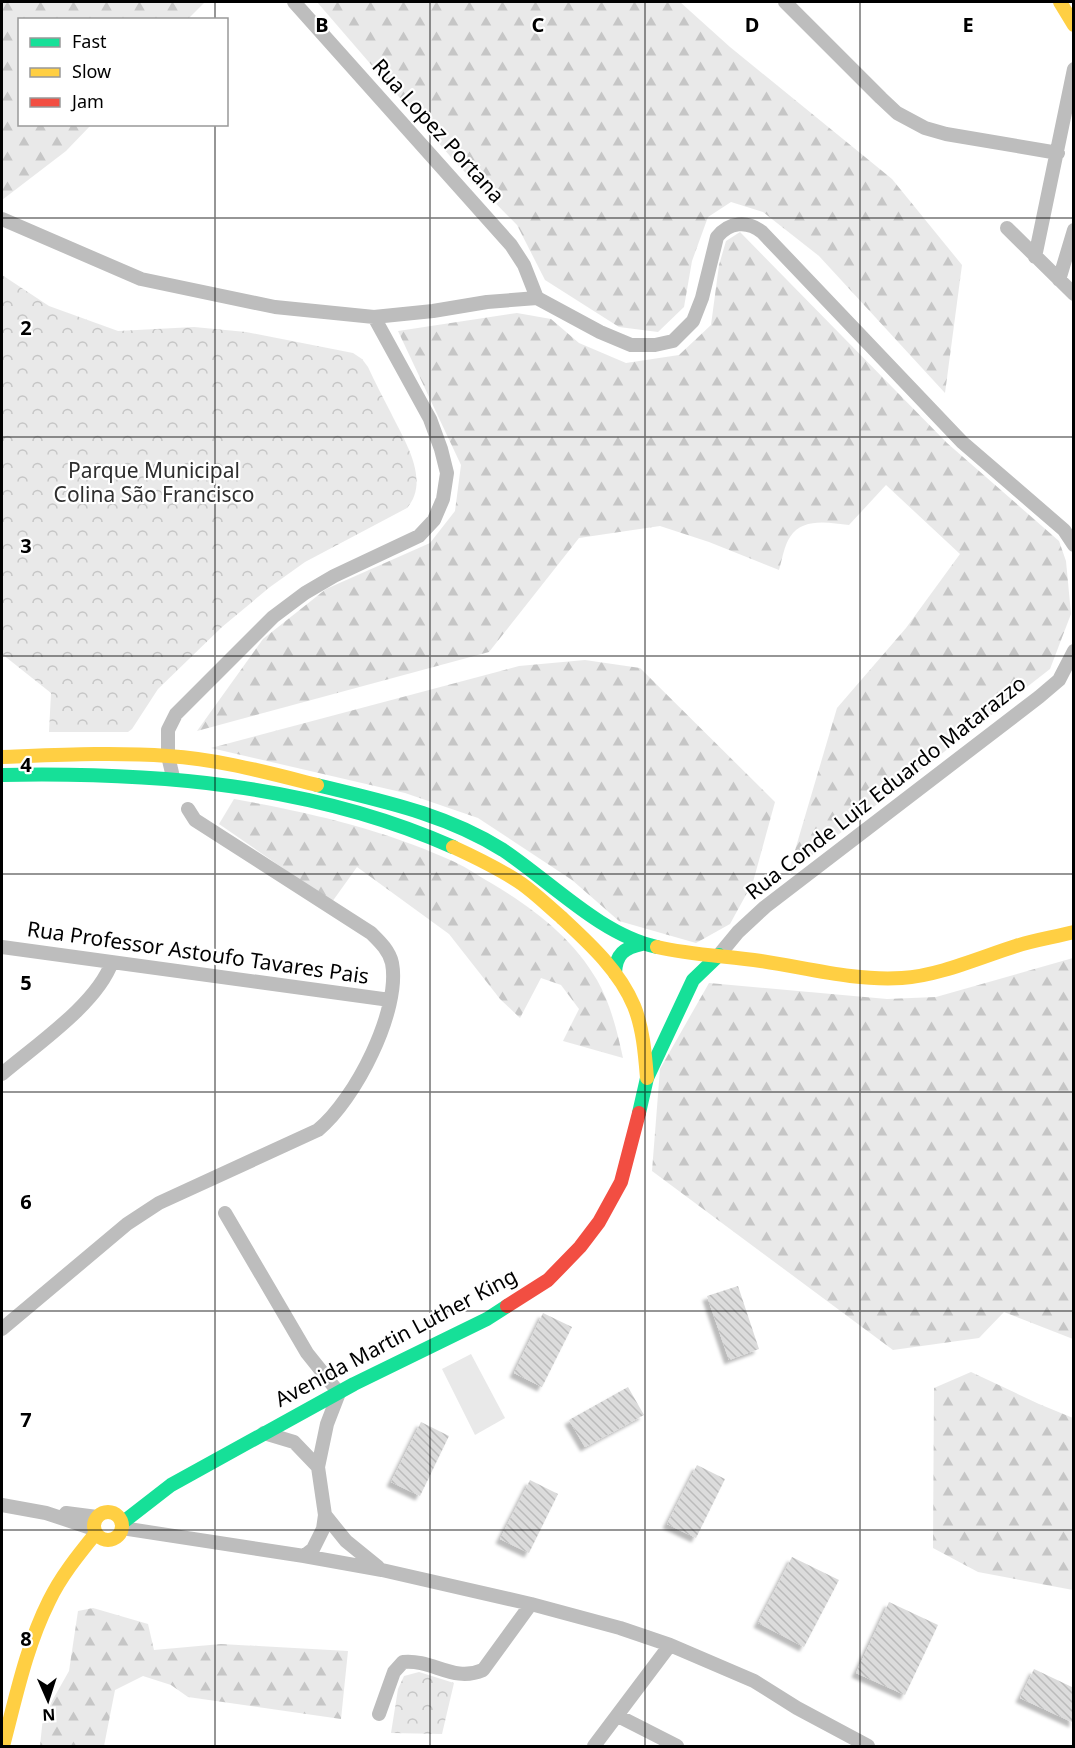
<svg xmlns="http://www.w3.org/2000/svg" width="1075" height="1748" viewBox="0 0 1075 1748" font-family="'Noto Sans',sans-serif">
  <defs>
    <pattern id="forest-firs" width="22" height="20" patternUnits="userSpaceOnUse" patternTransform="scale(1.5)"><rect width="22" height="20" fill="#e9e9e9"/><path d="M5 1l3.5 6h-7zM16 11l3.5 6h-7z" fill="#c6c6c6"/></pattern>
    <pattern id="park-crowns" width="20" height="18" patternUnits="userSpaceOnUse" patternTransform="scale(1.5)"><rect width="20" height="18" fill="#e9e9e9"/><path d="M2 6a3 3 0 1 1 6 0M12 15a3 3 0 1 1 6 0" fill="none" stroke="#c6c6c6"/></pattern>
    <pattern id="building-back-hatch" width="6" height="6" patternUnits="userSpaceOnUse" patternTransform="scale(1.5)"><rect width="6" height="6" fill="#dcdcdc"/><path d="M-1 5l2 2M0 0l6 6M5-1l2 2" fill="none" stroke="#bbb"/></pattern>
    <filter id="shadow"><feDropShadow dx="-4.5" dy="4.5" stdDeviation="1.5" flood-color="#0004"/></filter>
  </defs>
  <rect width="100%" height="100%" fill="#fff"/>
  <path fill="url(#forest-firs)" d="M2,2h203l-17,17 -168,1v104l71,1 -25,26 -64,49z
    M317,2h363l50,45 162,132 70,86 -17,128 -126,-137 -56,-44 -32,-10 -23,15 -16,44 -8,46 -26,25 -39,-5 -74,-47 -28,-55 -61,-62z
    M740,232l207,211 112,98 7,20 5,53 -21,55 -262,205 49,-166 69,-80 54,-74 -74,-69 -37,40c-20,-2 -46,-8 -59,12 -6,9 -8,23 -11,33l-70,-28 -49,-16 -81,12 -90,114 -292,79 66,-92 63,-50 104,-46 25,-32 6,-46 -63,-134 119,-18 34,6 28,24 47,20 53,-8 32,-30 8,-60 7,-24z
    M585,660l55,8 135,134 -22,80 -23,42 -34,19 -77,-22 -47,-41 -94,-62 -73,-25 -194,-45 308,-82z
    M234,799c73,13 145,29 214,60 15,6 29,16 43,24 41,24 82,55 106,97 14,25 20,51 26,78l-60,-17 16,-32 -18,-24 -20,-7 -21,40 -20,-19 -51,-65 -92,-67 -25,35 -113,-78z
    M1073,958v381l-69,-27 -25,26 -86,12 -241,-179 8,-102 49,-86 178,16 49,-2z
    M971,1372l68,32 34,14v172l-95,-18 -45,-24 1,-160z
    M93,1608l55,16 6,26 67,-6 127,7 -7,68 -153,-22 -17,-12 -28,-9 -28,14 -11,56h-64l3,-29 26,-46 9,-60z"/>
  <path fill="url(#park-crowns)" d="M2,275l47,31 69,25 76,-4 52,5 107,21 9,6 6,8c7,15 15,31 23,46 13,27 40,67 16,95l-102,54 -35,25 -48,40 -64,62 -26,40 -4,3h-79l2,-39 -49,-39z
    M419,1672l35,11 -12,51 -51,-1 7,-44 6,-13z"/>
  <path fill="#e9e9e9" d="M471,1354l34,64 -30,17 -33,-66z"/>
  <path fill="url(#building-back-hatch)" filter="url(#shadow)" d="M738,1286l21,63 -30,11 -22,-64z
    M543,1313l29,14 -30,60 -28,-14z
    M628,1387l16,28 -59,32 -16,-27z
    M421,1422l28,14 -29,60 -29,-14z
    M697,1465l28,14 -29,59 -29,-14z
    M530,1480l28,14 -29,59 -29,-14z
    M792,1557l47,23 -35,67 -46,-24z
    M889,1602l49,23 -33,70 -49,-22z
    M1034,1669l40,19v35l-54,-25z"/>
  <g fill="none" stroke-linecap="round" stroke-linejoin="round">
    <path stroke="#bdbdbd" stroke-width="14" d="M294,2l217,243 13,20 13,33
      M785,2l96,96 16,15 28,15 21,6 112,19
      M2,219l139,60 134,28 99,10 59,-6 54,-9 50,-4 63,34 31,13h24l18,-4 20,-20 9,-23 15,-61c12,-15 30,-17 45,-5l200,210 102,88 10,15
      M1007,228l67,66
      M1035,257l39,-188
      M1059,280l15,-50
      M173,777l-5,-21v-26l8,-16 97,-97 32,-24 29,-17 85,-40 15,-16 9,-21 4,-26 -6,-24 -11,-30 -56,-102
      M2,947l388,53
      M719,955l19,-23 27,-25 274,-210 20,-17 15,-29
      M2,1074c34,-29 95,-70 110,-112
      M225,1213l82,140 32,40 -12,31 -9,43
      M2,1329l125,-105 32,-21 159,-73c37,-30 83,-120 74,-167 -3,-13 -13,-22 -21,-30l-176,-113 -7,-11
      M264,1433l30,9 24,25 7,48 -2,14 -10,20 -9,7
      M2,1505l44,8 48,16
      M66,1513l31,4
      M325,1515l21,26 32,26
      M122,1528l182,28 78,14 149,34 89,24 50,17 84,36 43,27 71,38
      M379,1714l15,-42 9,-10c30,-3 50,21 80,8l48,-66
      M618,1716l59,30
      M594,1746l76,-101"/>
    <path stroke="#16e098" stroke-width="14" d="M2,775c153,-3 309,9 451,72
      M317,785c65,16 129,29 186,65 48,32 98,85 154,97
      M615,973c1,-19 9,-25 27,-29
      M639,1113l8,-35 46,-98 26,-25
      M122,1523l49,-38 183,-101 133,-65 20,-13"/>
    <path stroke="#ffcf43" stroke-width="14" d="M1060,2l14,23
      M2,757c55,-2 111,-5 166,-1 50,3 101,17 149,29
      M453,847c24,11 47,22 69,37 14,10 26,22 39,33 28,26 58,53 73,89 9,22 11,48 13,72
      M657,947c34,8 70,9 104,14 47,7 93,20 141,17 36,-2 79,-21 114,-32 19,-6 39,-9 58,-14
      M94 1526a14 14 0 1 1 28 0a14 14 0 1 1-28 0Z
      M3,1746c13,-49 23,-99 46,-145 12,-25 30,-47 47,-68"/>
    <path stroke="#f24e42" stroke-width="14" d="M507,1306l41,-26 32,-33 19,-25 22,-40 18,-69"/>
  </g>
  <path fill="none" stroke="#000" stroke-width="1.5" stroke-opacity="0.55" d="M215,2v18M430,2v1744M645,2v1744M860,2v1744M215,124v1622M2,218h1072M2,437h1072M2,656h1072M2,874h1072M2,1092h1072M2,1311h1072M2,1530h1072"/>
  <g text-anchor="middle" stroke-width="4.5" stroke-linejoin="round" paint-order="stroke">
    <g font-size="21" fill="#000" stroke="#fff">
      <text transform="translate(438 131) rotate(48)" y="7">Rua Lopez Portana</text>
      <text transform="translate(886 788) rotate(-38)" y="7">Rua Conde Luiz Eduardo Matarazzo</text>
      <text transform="translate(198 953) rotate(8)" y="7">Rua Professor Astoufo Tavares Pais</text>
      <text transform="translate(396 1338) rotate(-28)" y="7">Avenida Martin Luther King</text>
    </g>
    <g font-size="21" fill="#2e2e2e" stroke="#fff">
      <text x="154" y="478">Parque Municipal<tspan x="154" dy="24">Colina São Francisco</tspan></text>
    </g>
  </g>
  <g font-size="20" text-anchor="middle" font-weight="bold" fill="#000" stroke="#fff" stroke-width="4.5" stroke-linejoin="round" paint-order="stroke">
    <text x="322" y="32">B</text>
    <text x="538" y="32">C</text>
    <text x="752" y="32">D</text>
    <text x="968" y="32">E</text>
    <text x="26" y="335">2</text>
    <text x="26" y="553">3</text>
    <text x="26" y="772">4</text>
    <text x="26" y="990">5</text>
    <text x="26" y="1209">6</text>
    <text x="26" y="1427">7</text>
    <text x="26" y="1646">8</text>
  </g>
  <rect width="1075" height="1748" fill="none" stroke="#000000" stroke-width="6"/>
  <rect x="18" y="18" width="210" height="108" fill="#ffffff" stroke="#999999" stroke-width="1.5"/>
  <rect x="30" y="38" width="30" height="9" fill="#16e098" stroke="#999999" stroke-width="1.5"/>
  <text x="72" y="48" font-size="18" fill="#000000">Fast</text>
  <rect x="30" y="68" width="30" height="9" fill="#ffcf43" stroke="#999999" stroke-width="1.5"/>
  <text x="72" y="78" font-size="18" fill="#000000">Slow</text>
  <rect x="30" y="98" width="30" height="9" fill="#f24e42" stroke="#999999" stroke-width="1.5"/>
  <text x="72" y="108" font-size="18" fill="#000000">Jam</text>
  <g transform="translate(48 1700) rotate(177)" stroke="#ffffff" stroke-width="4.5" paint-order="stroke">
  <path d="M0-4.5L10 22L0 15L-10 22Z" fill="#000000"/>
  <text y="-9" font-size="16" font-weight="bold" text-anchor="middle" fill="#000000">N</text>
  </g>
</svg>
